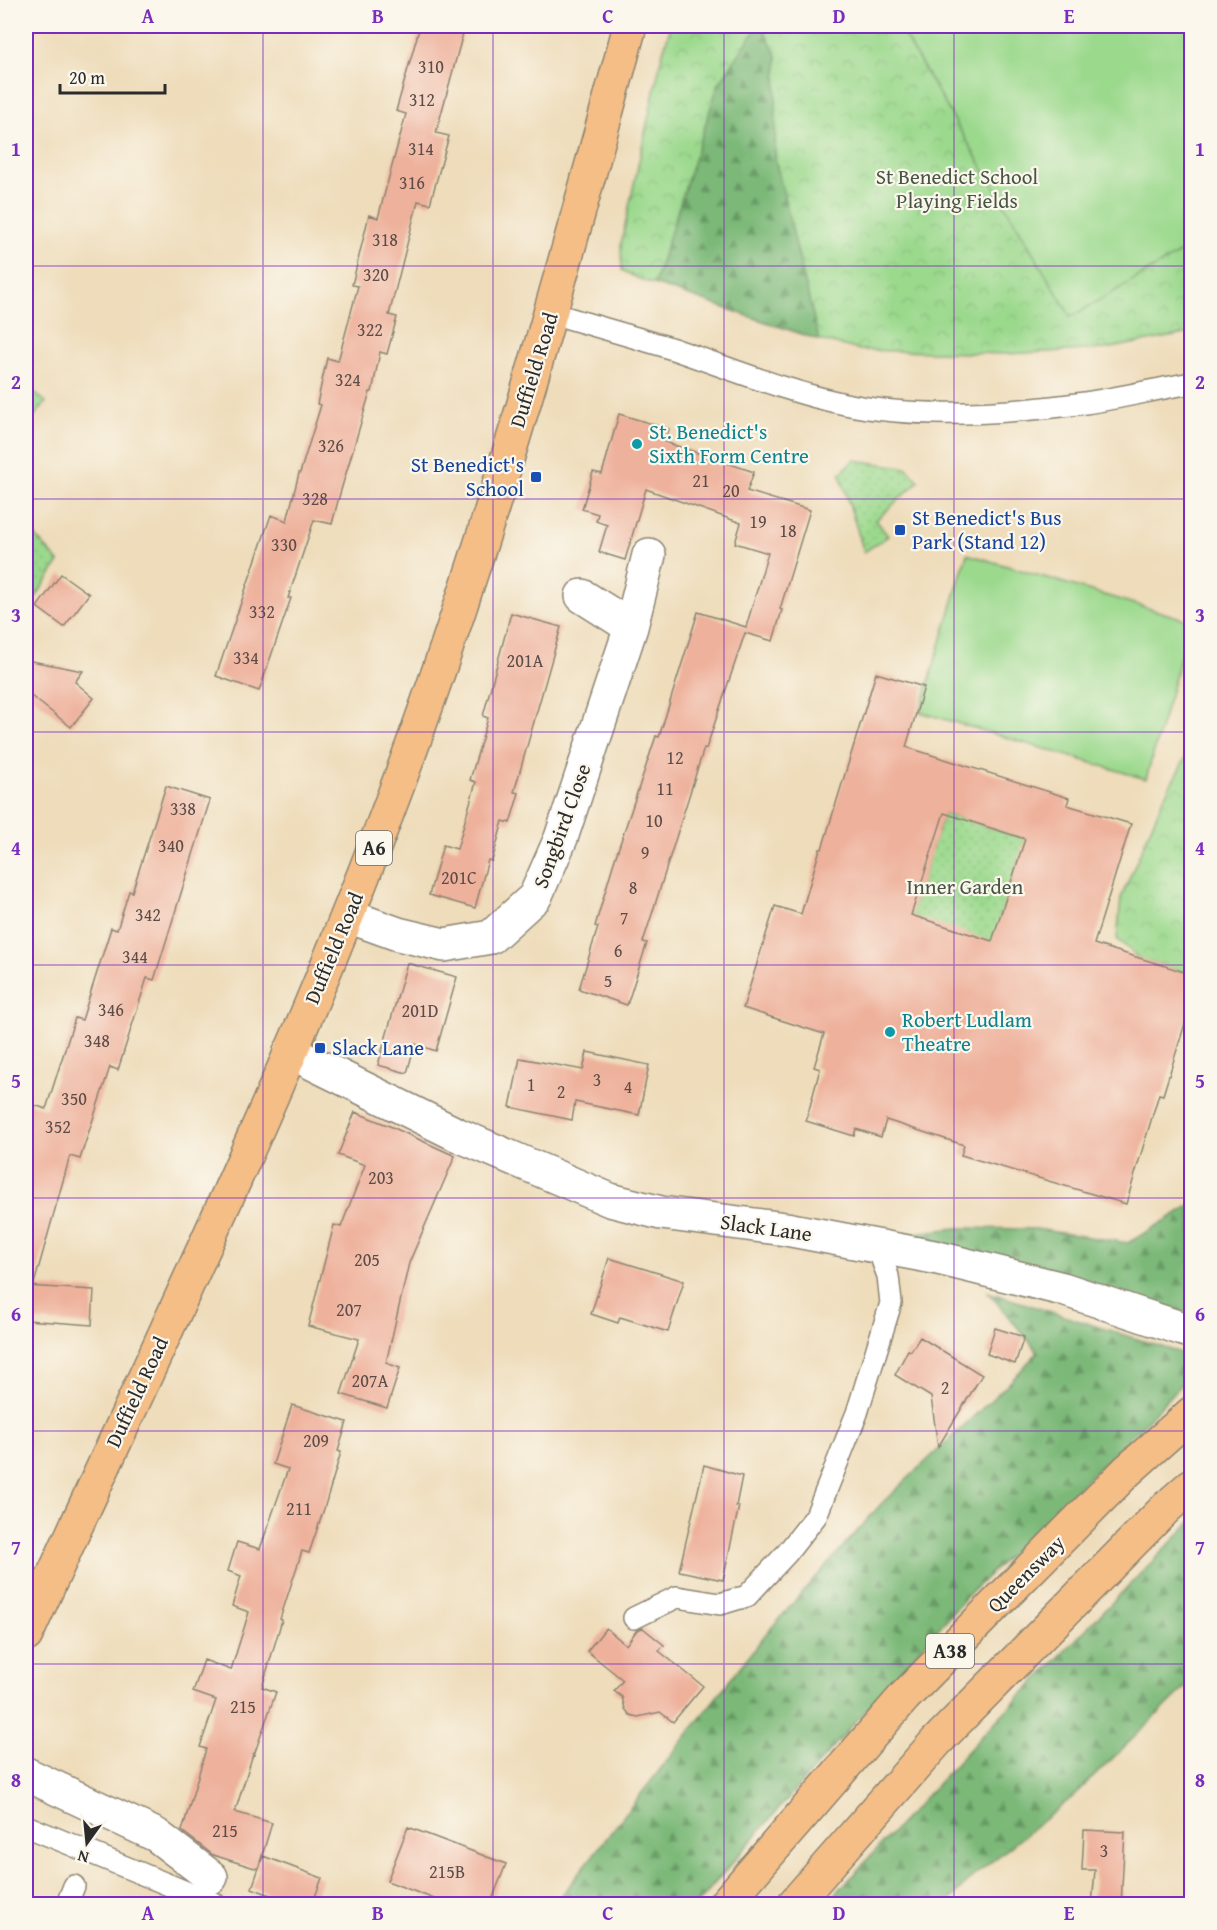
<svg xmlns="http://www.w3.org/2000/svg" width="1217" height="1930" viewBox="0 0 1217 1930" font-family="'Gentium Book Plus',serif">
  <defs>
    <pattern id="grass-dots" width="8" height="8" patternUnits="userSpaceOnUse" patternTransform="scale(1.5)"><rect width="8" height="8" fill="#9bd98d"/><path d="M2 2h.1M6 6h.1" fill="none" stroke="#86ba7a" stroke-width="1.8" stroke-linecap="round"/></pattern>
    <pattern id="forest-firs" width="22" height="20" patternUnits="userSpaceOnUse" patternTransform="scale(1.5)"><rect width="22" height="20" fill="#7cb978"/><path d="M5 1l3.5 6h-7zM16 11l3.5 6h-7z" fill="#669763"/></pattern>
    <pattern id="park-crowns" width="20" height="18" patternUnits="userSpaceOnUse" patternTransform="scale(1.5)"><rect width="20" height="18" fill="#9bd98d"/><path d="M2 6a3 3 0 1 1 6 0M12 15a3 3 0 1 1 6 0" fill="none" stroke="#86ba7a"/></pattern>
  </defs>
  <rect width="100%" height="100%" fill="#fbf7ec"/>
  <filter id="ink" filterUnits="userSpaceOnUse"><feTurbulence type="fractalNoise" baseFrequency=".0167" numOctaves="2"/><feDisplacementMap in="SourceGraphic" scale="12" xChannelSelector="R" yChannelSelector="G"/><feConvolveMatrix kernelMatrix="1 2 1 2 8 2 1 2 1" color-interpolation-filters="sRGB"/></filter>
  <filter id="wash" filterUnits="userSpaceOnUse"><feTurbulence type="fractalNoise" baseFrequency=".008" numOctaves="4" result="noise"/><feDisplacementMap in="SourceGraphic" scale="24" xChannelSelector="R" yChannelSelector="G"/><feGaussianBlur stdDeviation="1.35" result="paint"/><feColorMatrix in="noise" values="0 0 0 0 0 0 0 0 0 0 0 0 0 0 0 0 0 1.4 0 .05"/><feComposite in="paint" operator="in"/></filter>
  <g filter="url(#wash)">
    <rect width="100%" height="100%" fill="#eedcba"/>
    <path fill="url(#grass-dots)" stroke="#63825c" stroke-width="1.5" d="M26,386l20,16 -20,24z
      M854,460l53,8 12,13 -43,39 12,16 -24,16 -24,-78z
      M26,526l33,36 -33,50z
      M944,813l94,30 -21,22 -16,49 -2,30 -103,14z"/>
    <path fill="url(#forest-firs)" stroke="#547252" stroke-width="1.5" d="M758,26h4l15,30 -2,102 44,182 -165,-56 64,-199z
      M1191,1205v109l-285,-80 50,-6 80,1 92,14z
      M988,1292l203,64v17l-45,49 -177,172 -188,212 -84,98h-142l210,-269 117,-132 129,-122 27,-29z
      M1191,1522v160l-116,113 -104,83 -24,26h-121l166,-179z"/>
    <path fill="url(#park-crowns)" stroke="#63825c" stroke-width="1.5" d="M671,26h87l-40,59 -64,199 -17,-6 -15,-8 -1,-26 41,-189z
      M762,26h429v307l-86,16 -98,5 -147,-4 -41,-10 -44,-182 2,-102z
      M1191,748v226l-51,-15 -23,-20 4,-41 43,-101z"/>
    <path fill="#9bd98d" stroke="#63825c" stroke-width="1.5" d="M920,26h271v220l-120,71 -167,-282z
      M967,554l224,67 -45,158 -226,-67z"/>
    <g id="blocks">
      <path fill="#eeb19b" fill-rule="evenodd" d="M420,26h45l-29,107 13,3 -19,68 -12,-3 -29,114 8,2 -10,37 -7,-2 -8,40h-2l-31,105 -7,27 -18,-4 -26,78h3l-32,93 -43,-15 55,-161 16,6 12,-48h1l21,-68 -4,-1 10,-46 11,3 20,-75 -6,-1 17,-70 9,3 28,-104 -10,-3z
        M619,414l50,15 -4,13 89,30 -7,19 63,19 -30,99 2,1 -9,31 -28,-8 -39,116 -2,-1 -51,163 -10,31 4,1 -20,62 -48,-16 19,-62 -3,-1 18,-61 43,-129 3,1 39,-125 48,15 22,-74 -33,-10 6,-20 -95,-34 -21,71 -26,-8 8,-27 -11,-4 2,-7 -16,-5 11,-37 9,2z
        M61,574l28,20 -25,33 -27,-20z
        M511,613l50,14 -47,165 5,1 -9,30 -7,-2 -11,40 -4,-1 -13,48 -46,-13 14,-50 14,4 19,-67 -6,-2 18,-62 -5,-2z
        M26,660l57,11 -8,11 19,16 -23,29 -45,-35z
        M876,673l48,14 -18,60 163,51 -2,7 64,19 -37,120 97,30v30l-28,91 -4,-1 -33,110 -165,-49 3,-10 -78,-25 -5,17 -25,-8 -2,7 -48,-15 14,-52 -6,-2 10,-33 -81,-26 32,-102 26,8 19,-65h2zM944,813l81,26 -33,102 -81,-26z
        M166,786l44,14 -56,180 -7,-2 -29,92 -8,-3 -30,92 -10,-3 -36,128 -8,-1v-181l20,7 29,-91 7,2 29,-92 6,2 12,-39 3,1z
        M407,963l50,14 -21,74 -21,-7 -8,29 -29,-8z
        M587,1052l62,13 -10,50 -64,-13 -3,18 -62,-13 10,-49 63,12z
        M355,1112l37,15 63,29 -46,107 -23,100 14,5 -13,40 -46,-14 18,-55 -51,-13 26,-101 7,2 24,-62 -27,-10z
        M609,1258l75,23 -16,51 -48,-15 -2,6 -27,-9z
        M26,1286l68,4 -2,35 -66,-5z
        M995,1328l29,9 -9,27 -28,-10z
        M920,1337l62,38 -44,72 -7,-50 -36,-22 13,-25 3,1z
        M292,1405l55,17 -9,29 3,1 -17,57 -15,44 -7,-2 -22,68 2,1 -20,67 14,5 -22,63 -1,-1 -18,58 37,11 -14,46 -45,-14 -31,-24 24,-82 -6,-2 16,-47 -23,-8 11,-32 27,10 18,-58 -17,-6 9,-30 -13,-5 9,-29 23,7 28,-80 -15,-5z
        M704,1465l38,11 -6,30h3l-16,74 -44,-9z
        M606,1628l20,17 11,-15 6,-2 21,17 -5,6 44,35 -30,36 -13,-10 -22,5 -8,-2 -5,-6 -3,-12 -8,-6 9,-11 -36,-29z
        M408,1827l98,37 -16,41h-40l-63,-24z
        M1084,1830l41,2 -4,73h-29l3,-35h-13z
        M263,1856l59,22 -10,27h-16l-44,-17z"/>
    </g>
  </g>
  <g filter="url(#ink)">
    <use href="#blocks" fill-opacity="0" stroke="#8c8472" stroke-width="1.5"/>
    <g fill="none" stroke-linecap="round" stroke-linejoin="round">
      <g stroke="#8c8472" stroke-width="24">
        <path id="lane" d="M551,313c38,11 76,22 113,33 61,20 119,45 181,58 73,15 166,9 240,-1 35,-5 71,-14 107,-20
          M634,1618l43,-21 43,7 27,-8 40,-43 29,-37 41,-103 34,-110 -3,-27 -11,-30
          M26,1826l189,78
          M67,1904l7,-18"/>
      </g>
      <g stroke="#8c8472" stroke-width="36">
        <path id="street" d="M582,596l49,31
          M348,916l50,18 46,11 47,-8 44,-40 26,-59 70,-211 18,-72
          M290,1052l166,82 154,66 51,13 125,16 148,28 129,32 129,43
          M26,1774l130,61 55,42"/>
      </g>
      <g stroke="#8c8472" stroke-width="36">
        <path id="primary" d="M26,1635c123,-270 254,-538 359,-816 99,-259 172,-526 245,-793"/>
      </g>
      <g stroke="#8c8472" stroke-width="36">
        <path id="highway" d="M725,1904l180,-208 222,-225 65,-58
          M794,1904l142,-162 231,-235 25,-22"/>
      </g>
      <use href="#lane" stroke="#fff" stroke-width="21"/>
      <use href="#street" stroke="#fff" stroke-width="33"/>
      <use href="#primary" stroke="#f5be86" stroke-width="33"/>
      <use href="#highway" stroke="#f5be86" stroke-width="33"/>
    </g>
  </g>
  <path fill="none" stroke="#7b2cbf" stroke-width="1.5" stroke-opacity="0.55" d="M263,26v1878M493,26v1878M724,26v1878M954,26v1878M26,266h1166M26,499h1166M26,732h1166M26,965h1166M26,1198h1166M26,1431h1166M26,1664h1166"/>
  <g fill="#0f9aa8" stroke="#fbf7ec" stroke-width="2">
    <circle cx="637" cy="444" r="6"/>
    <circle cx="890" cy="1032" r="6"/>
  </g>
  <g fill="#1a4fb4" stroke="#fbf7ec" stroke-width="2">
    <rect x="530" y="471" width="12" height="12" rx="3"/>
    <rect x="894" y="524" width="12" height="12" rx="3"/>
    <rect x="314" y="1042" width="12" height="12" rx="3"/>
  </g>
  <g text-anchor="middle" stroke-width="4.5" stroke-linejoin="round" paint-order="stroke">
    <g font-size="18" fill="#5c4c47">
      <text x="431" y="73">310</text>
      <text x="422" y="106">312</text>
      <text x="421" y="155">314</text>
      <text x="412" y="189">316</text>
      <text x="385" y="246">318</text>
      <text x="376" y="281">320</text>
      <text x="370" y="336">322</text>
      <text x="348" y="386">324</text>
      <text x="331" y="452">326</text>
      <text x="701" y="487">21</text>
      <text x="731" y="497">20</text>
      <text x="315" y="505">328</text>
      <text x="758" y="528">19</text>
      <text x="788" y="537">18</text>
      <text x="284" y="551">330</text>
      <text x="262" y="618">332</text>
      <text x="246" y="664">334</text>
      <text x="525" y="667">201A</text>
      <text x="675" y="764">12</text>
      <text x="665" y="795">11</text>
      <text x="183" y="815">338</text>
      <text x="654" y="827">10</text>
      <text x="171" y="852">340</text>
      <text x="645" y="859">9</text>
      <text x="459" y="884">201C</text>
      <text x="633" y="894">8</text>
      <text x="148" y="921">342</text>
      <text x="624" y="924">7</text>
      <text x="618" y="957">6</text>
      <text x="135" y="963">344</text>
      <text x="608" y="987">5</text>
      <text x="111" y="1016">346</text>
      <text x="420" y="1017">201D</text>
      <text x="97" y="1047">348</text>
      <text x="597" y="1086">3</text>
      <text x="531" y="1091">1</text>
      <text x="628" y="1093">4</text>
      <text x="561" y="1098">2</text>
      <text x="74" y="1105">350</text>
      <text x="58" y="1133">352</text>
      <text x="381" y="1184">203</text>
      <text x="367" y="1266">205</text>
      <text x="349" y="1316">207</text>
      <text x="370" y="1387">207A</text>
      <text x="945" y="1394">2</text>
      <text x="316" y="1447">209</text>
      <text x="299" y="1515">211</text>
      <text x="243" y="1713">215</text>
      <text x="225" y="1837">215</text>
      <text x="1104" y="1857">3</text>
      <text x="447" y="1878">215B</text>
    </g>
    <g fill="#fbf7ec" stroke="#696865" stroke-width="1.5">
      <rect x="356" y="831" width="36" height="34" rx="4.5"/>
      <rect x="926" y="1634" width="48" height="34" rx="4.5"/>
    </g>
    <g font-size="20" font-weight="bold" fill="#2b2b2b">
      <text x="374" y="855">A6</text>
      <text x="950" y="1658">A38</text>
    </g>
    <g font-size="21" fill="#475644" stroke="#fbf7ec">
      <text x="957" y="184">St Benedict School<tspan x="957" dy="24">Playing Fields</tspan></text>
      <text x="965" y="894">Inner Garden</text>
    </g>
    <g font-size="21" fill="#2b2b2b" stroke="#fbf7ec">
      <text transform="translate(534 370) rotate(-73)" y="7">Duffield Road</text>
      <text transform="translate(562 826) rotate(-70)" y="7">Songbird Close</text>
      <text transform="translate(334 948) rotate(-67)" y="7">Duffield Road</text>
      <text transform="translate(766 1228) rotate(8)" y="7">Slack Lane</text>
      <text transform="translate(137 1392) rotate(-65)" y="7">Duffield Road</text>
      <text transform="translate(1026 1574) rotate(-45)" y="7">Queensway</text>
    </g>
    <g font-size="21" fill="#0d838f" stroke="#fbf7ec" text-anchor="start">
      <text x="649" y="439">St. Benedict's<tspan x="649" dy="24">Sixth Form Centre</tspan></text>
      <text x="902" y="1027">Robert Ludlam<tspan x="902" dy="24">Theatre</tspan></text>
    </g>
    <g font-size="21" fill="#164399" stroke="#fbf7ec" text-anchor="start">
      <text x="524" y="472" text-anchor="end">St Benedict's<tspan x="524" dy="24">School</tspan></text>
      <text x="912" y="525">St Benedict's Bus<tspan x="912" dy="24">Park (Stand 12)</tspan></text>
      <text x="332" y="1055">Slack Lane</text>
    </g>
  </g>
  <rect width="1217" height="1930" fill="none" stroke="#fbf7ec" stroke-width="66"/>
  <g transform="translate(87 1843) rotate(195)" stroke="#fbf7ec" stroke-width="4.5" paint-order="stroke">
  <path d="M0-4.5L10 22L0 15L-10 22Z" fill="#2b2b2b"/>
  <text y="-9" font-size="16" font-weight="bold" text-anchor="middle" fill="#2b2b2b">N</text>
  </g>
  <path d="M60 84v9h105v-9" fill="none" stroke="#2b2b2b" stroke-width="3"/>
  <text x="69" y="84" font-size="18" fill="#2b2b2b" stroke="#fbf7ec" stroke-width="4.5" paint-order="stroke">20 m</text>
  <rect x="33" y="33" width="1151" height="1864" fill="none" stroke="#7b2cbf" stroke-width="2"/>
  <g font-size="20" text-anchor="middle" font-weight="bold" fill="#7b2cbf">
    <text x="148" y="23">A</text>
    <text x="378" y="23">B</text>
    <text x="608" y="23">C</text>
    <text x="839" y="23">D</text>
    <text x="1069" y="23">E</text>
    <text x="16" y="156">1</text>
    <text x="1200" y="156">1</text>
    <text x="16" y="389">2</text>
    <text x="1200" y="389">2</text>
    <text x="16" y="622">3</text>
    <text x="1200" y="622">3</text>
    <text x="16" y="855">4</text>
    <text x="1200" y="855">4</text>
    <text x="16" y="1088">5</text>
    <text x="1200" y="1088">5</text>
    <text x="16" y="1321">6</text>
    <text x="1200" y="1321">6</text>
    <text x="16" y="1554">7</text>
    <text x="1200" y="1554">7</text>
    <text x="16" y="1787">8</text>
    <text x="1200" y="1787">8</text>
    <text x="148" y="1920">A</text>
    <text x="378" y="1920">B</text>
    <text x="608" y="1920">C</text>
    <text x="839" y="1920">D</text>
    <text x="1069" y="1920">E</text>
  </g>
</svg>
